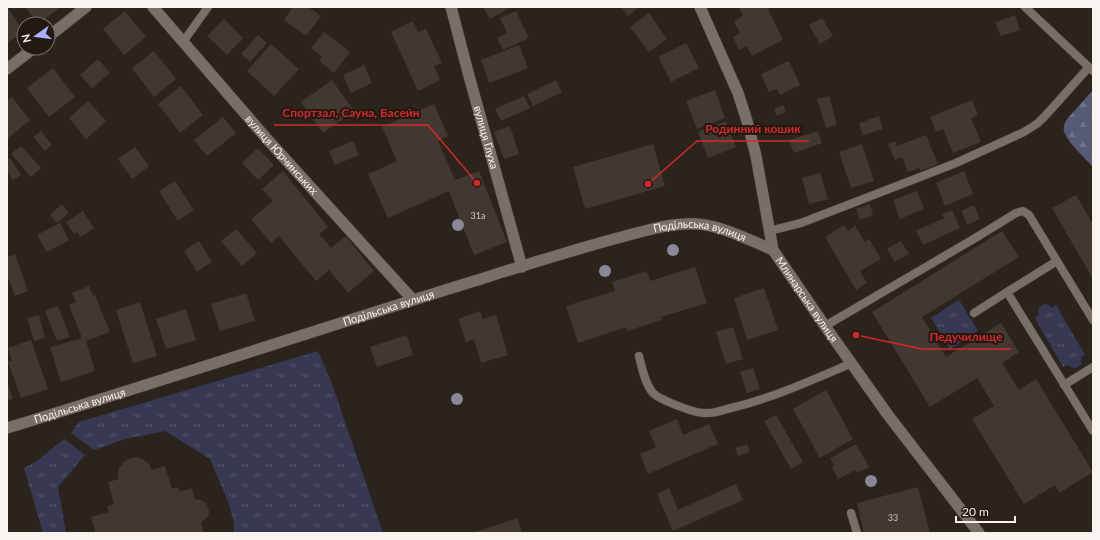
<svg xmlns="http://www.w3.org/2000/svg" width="1100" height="540" viewBox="0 0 1100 540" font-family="Lato,sans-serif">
  <defs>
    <pattern id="grass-tufts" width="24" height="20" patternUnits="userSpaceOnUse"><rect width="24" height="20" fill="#363951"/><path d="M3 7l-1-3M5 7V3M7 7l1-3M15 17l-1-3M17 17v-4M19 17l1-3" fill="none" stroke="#54566a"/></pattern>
    <pattern id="forest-firs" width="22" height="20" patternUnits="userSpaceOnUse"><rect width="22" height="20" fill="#575a76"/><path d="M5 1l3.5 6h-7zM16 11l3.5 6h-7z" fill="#70728a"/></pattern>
  </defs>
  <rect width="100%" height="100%" fill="#2b241d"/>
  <path fill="url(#grass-tufts)" d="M959,300l19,31 -28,18 -19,-31z
    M1045,304l4,1 3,3 4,-3 29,50 -4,2c3,10 -6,14 -13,8l-5,2 -28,-49 4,-3c-2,-6 0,-9 6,-11z
    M318,351l14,33 51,149h-149v-10l-5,-19 -19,-45 -45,-28 -40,8 -31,11 -23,-17 8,-11z
    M64,439l21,16 -27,32 8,46h-23l-19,-65 13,-7z"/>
  <path fill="url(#forest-firs)" d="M1093,90v77c-7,-8 -27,-26 -29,-36 -1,-5 1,-8 3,-12z"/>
  <path fill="#403831" d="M7,7l17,25 -17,11z
    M25,7h36l-23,17z
    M293,7h15l13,9 -15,20 -22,-16z
    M483,7h28l-21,12z
    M621,7h18l-11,9z
    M739,7h33l-4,2 15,31 -31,16 -5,-10 -8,4 -6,-13 7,-4 -6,-12 9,-5z
    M125,11l21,26 -22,18 -21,-26z
    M516,11l13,27 -26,12 -6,-12 10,-5 -7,-15z
    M649,13l18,26 -18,13 -19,-25z
    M1015,15l5,15 -19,6 -6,-14z
    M822,18l11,18 -13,8 -11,-19z
    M224,19l19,19 -16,17 -20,-19z
    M413,21l5,11 8,-3 16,34 -8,3 6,14 -22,11 -27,-59z
    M324,32l26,20 -16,21 -15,-12 3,-4 -11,-9z
    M258,35l9,8 -17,19 -9,-8z
    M686,43l13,25 -28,14 -13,-25z
    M271,44l28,25 -25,27 -27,-25z
    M519,45l9,23 -39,15 -8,-23z
    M154,51l22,28 -22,18 -22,-29z
    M98,59l12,14 -18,15 -12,-13z
    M789,61l11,24 -20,10 -3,-6 -8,3 -8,-18z
    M364,65l8,18 -21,10 -8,-18z
    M53,68l22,29 -26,20 -22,-29z
    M332,80l22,31 -31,22 -22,-31z
    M556,80l6,12 -29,14 -6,-12z
    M181,86l22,29 -23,18 -22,-29z
    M715,90l10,28 -28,11 -11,-28z
    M524,96l6,12 -29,13 -6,-12z
    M829,96l8,29 -11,3 -9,-29z
    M12,97l18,23 -23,19v-38z
    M972,100l6,15 -7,3 10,24 -28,11 -10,-24 -7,3 -6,-15z
    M88,101l18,20 -20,18 -17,-21z
    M434,104l14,32 -10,5 17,39 24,-9 28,71 -33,13 -25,-64 -61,27 -20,-44 29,-13 -15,-34z
    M783,105l3,7 -9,4 -3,-7z
    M879,116l4,13 -20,6 -4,-12z
    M223,117l13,16 -29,23 -13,-16z
    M726,121l10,26 -28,11 -10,-26z
    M510,126l9,28 -15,5 -10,-27z
    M41,131l11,14 -7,6 -12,-14z
    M818,131l4,12 -28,10 -5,-13z
    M926,135l12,29 -17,7 -2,-3 -11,4 -6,-15 -7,3 -7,-16 8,-3 1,5z
    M353,141l6,14 -24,10 -6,-14z
    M653,144l12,42 -80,23 -12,-42z
    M862,144l12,37 -23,7 -12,-36z
    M21,146l20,22 -10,9 -20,-23z
    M135,147l14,19 -17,13 -14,-20z
    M258,148l16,17 -16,15 -16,-17z
    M10,158l11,17 -8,5 -6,-9v-12z
    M283,171l45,56 -9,7 12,14 15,-12 28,35 -26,22 -19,-23 -13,11 -37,-45 -8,7 -20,-24 22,-18 -11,-12z
    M964,171l9,23 -28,12 -9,-23z
    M820,173l8,26 -19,5 -7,-26z
    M175,181l19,29 -16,11 -19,-30z
    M917,191l7,18 -24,10 -7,-19z
    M1076,195l17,29v55l-41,-71z
    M62,204l7,9 -12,10 -7,-8z
    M870,204l3,11 -13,5 -4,-11z
    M974,205l6,14 -13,6 -6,-14z
    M952,210l8,18 -37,17 -7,-14 28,-13 -2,-4z
    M83,211l11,17 -13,9 -4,-5 -3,2 -8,-12z
    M60,223l9,17 -22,12 -10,-17z
    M844,225l4,6 7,-5 10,16 4,-3 12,20 -21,12 7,12 -11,7 -31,-53z
    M236,229l21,24 -15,13 -21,-25z
    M1002,231l17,26 -97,60 24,40 55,-34 18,29 -17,11 17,27 17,-11 57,93 -34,21 -4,-8 -31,19 -52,-85 22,-13 -17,-28 -47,29 -58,-95z
    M199,241l13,21 -15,10 -13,-21z
    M901,241l8,13 -14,8 -8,-13z
    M15,254l13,37 -13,5 -8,-21v-18z
    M695,267l12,36 -46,14 1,3 -35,11 -1,-4 -48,16 -12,-37 49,-15 -3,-9 35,-11 3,10z
    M89,286l4,10 2,-1 15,37 -24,9 9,30 -34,11 -11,-35 32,-9 -13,-33 7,-3 -4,-9z
    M764,288l14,42 -31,10 -13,-42z
    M246,293l9,28 -35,10 -9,-27z
    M140,302l17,54 -24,7 -17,-53z
    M58,306l12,31 -13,4 -12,-30z
    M186,309l10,31 -30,9 -10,-30z
    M480,311l3,8 13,-4 12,40 -27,8 -7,-24 -8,3 -8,-23z
    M39,315l6,23 -11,3 -7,-23z
    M733,327l10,32 -17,5 -10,-32z
    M407,335l6,20 -36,12 -7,-20z
    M31,340l17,49 -27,9 -13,-36 4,-1 -4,-13z
    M753,368l7,21 -13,4 -7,-21z
    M7,381l6,18 -6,1z
    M826,390l27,49 -33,19 -27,-49z
    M776,415l27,47 -12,7 -27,-48z
    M677,419l6,16 26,-11 9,20 -70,30 -8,-20 16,-7 -7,-16z
    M747,444l3,8 -12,4 -3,-8z
    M856,444l13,23 -12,6 -2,-3 -17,9 -6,-12 2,-2 -4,-7z
    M137,457l7,3 5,4 3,6 13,-4 7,23 6,-2 2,5 12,-4 3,11 6,1 5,3 2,4 1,5 -1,5 -7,5 3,11h-111l2,-2 -4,-14 18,-5 -2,-6 7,-2 -6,-22 11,-3 -1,-4 1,-7 5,-6 7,-4z
    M736,484l7,16 -70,31 -16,-37 12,-6 9,22z
    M918,487l12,46h-66l-7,-30z
    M517,518l5,15h-49z"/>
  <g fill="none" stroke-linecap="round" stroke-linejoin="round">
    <g stroke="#45403a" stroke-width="9">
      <path id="service" d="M1025,7l68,64
        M183,42l25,-35
        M769,231l32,-8 101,-39 54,-21 68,-31 14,-9 8,-8 43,-48
        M974,313l33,-21
        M1093,320l-36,-59 -50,31 86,139
        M825,326l152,-89 39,-24 7,-2 6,4 28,46
        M639,356c3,12 6,28 14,37 7,7 41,20 51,20 9,1 18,-3 27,-5 42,-10 81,-28 121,-45
        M1064,385l29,-18
        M851,513l6,20"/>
    </g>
    <g stroke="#45403a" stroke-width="12">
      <g id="minor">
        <path id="s1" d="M153,7l114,132 146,161"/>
        <path id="s2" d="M451,7l18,69 53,191"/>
        <path d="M48,37l38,-30"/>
        <path d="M7,69l27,-21"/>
      </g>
    </g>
    <g stroke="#45403a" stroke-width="12">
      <g id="tertiary">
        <path id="s3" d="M700,7l38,86 9,28 9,35 17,94 52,76 63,89 91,118"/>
        <path id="s4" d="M7,428c155,-47 309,-98 464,-146 48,-15 95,-30 143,-43 23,-6 47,-14 71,-15 31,-2 60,14 88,26"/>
      </g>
    </g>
    <use href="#service" stroke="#787068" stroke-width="8"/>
    <use href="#minor" stroke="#787068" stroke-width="11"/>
    <use href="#tertiary" stroke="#787068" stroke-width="11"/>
  </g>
  <g fill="#888896">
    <circle cx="458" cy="225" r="6"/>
    <circle cx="673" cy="250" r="6"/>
    <circle cx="605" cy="271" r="6"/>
    <circle cx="457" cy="399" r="6"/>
    <circle cx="871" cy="481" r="6"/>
  </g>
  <g text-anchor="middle" stroke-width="4" stroke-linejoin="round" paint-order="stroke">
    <g font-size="9" fill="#cac4c0">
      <text x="478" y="219">31а</text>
      <text x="893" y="521">33</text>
    </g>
    <g font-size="11" fill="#f8f3ef" stroke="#211a14">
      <text dy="4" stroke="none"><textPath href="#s2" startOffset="135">вулиця Глуха</textPath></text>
      <text dy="4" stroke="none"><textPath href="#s1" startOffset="196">вулиця Юрчинських</textPath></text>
      <text dy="4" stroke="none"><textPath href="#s4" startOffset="724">Подільська вулиця</textPath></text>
      <text dy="4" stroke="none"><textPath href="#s3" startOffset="315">Млинарська вулиця</textPath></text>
      <text dy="4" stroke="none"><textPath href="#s4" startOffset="400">Подільська вулиця</textPath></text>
      <text dy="4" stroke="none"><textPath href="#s4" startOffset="76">Подільська вулиця</textPath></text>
    </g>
  </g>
  <path fill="none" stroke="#d62828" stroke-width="1.5" d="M477 183L428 125H274M648 184L697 141H809M856 335L922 349H1011"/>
  <g fill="#d62828" stroke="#211a14" stroke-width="1.5">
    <circle cx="477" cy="183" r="4"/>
    <circle cx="648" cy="184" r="4"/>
    <circle cx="856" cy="335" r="4"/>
  </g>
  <g font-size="12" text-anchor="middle" font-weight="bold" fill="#d62828" stroke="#211a14" stroke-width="4" stroke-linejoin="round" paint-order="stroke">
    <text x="351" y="117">Спортзал, Сауна, Басейн</text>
    <text x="753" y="133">Родинний кошик</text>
    <text x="966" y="341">Педучилище</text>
  </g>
  <rect width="1100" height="540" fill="none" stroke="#f8f3ef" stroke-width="16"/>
  <g transform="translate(36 36) rotate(256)"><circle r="19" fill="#211a14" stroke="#77716c"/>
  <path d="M0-3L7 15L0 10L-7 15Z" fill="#a8b0fc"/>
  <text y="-6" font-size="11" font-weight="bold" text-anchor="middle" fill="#f8f3ef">N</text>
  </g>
  <path d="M956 516v6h59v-6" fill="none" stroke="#f8f3ef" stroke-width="2"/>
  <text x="962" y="516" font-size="12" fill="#f8f3ef" stroke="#211a14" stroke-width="3" paint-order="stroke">20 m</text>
</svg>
